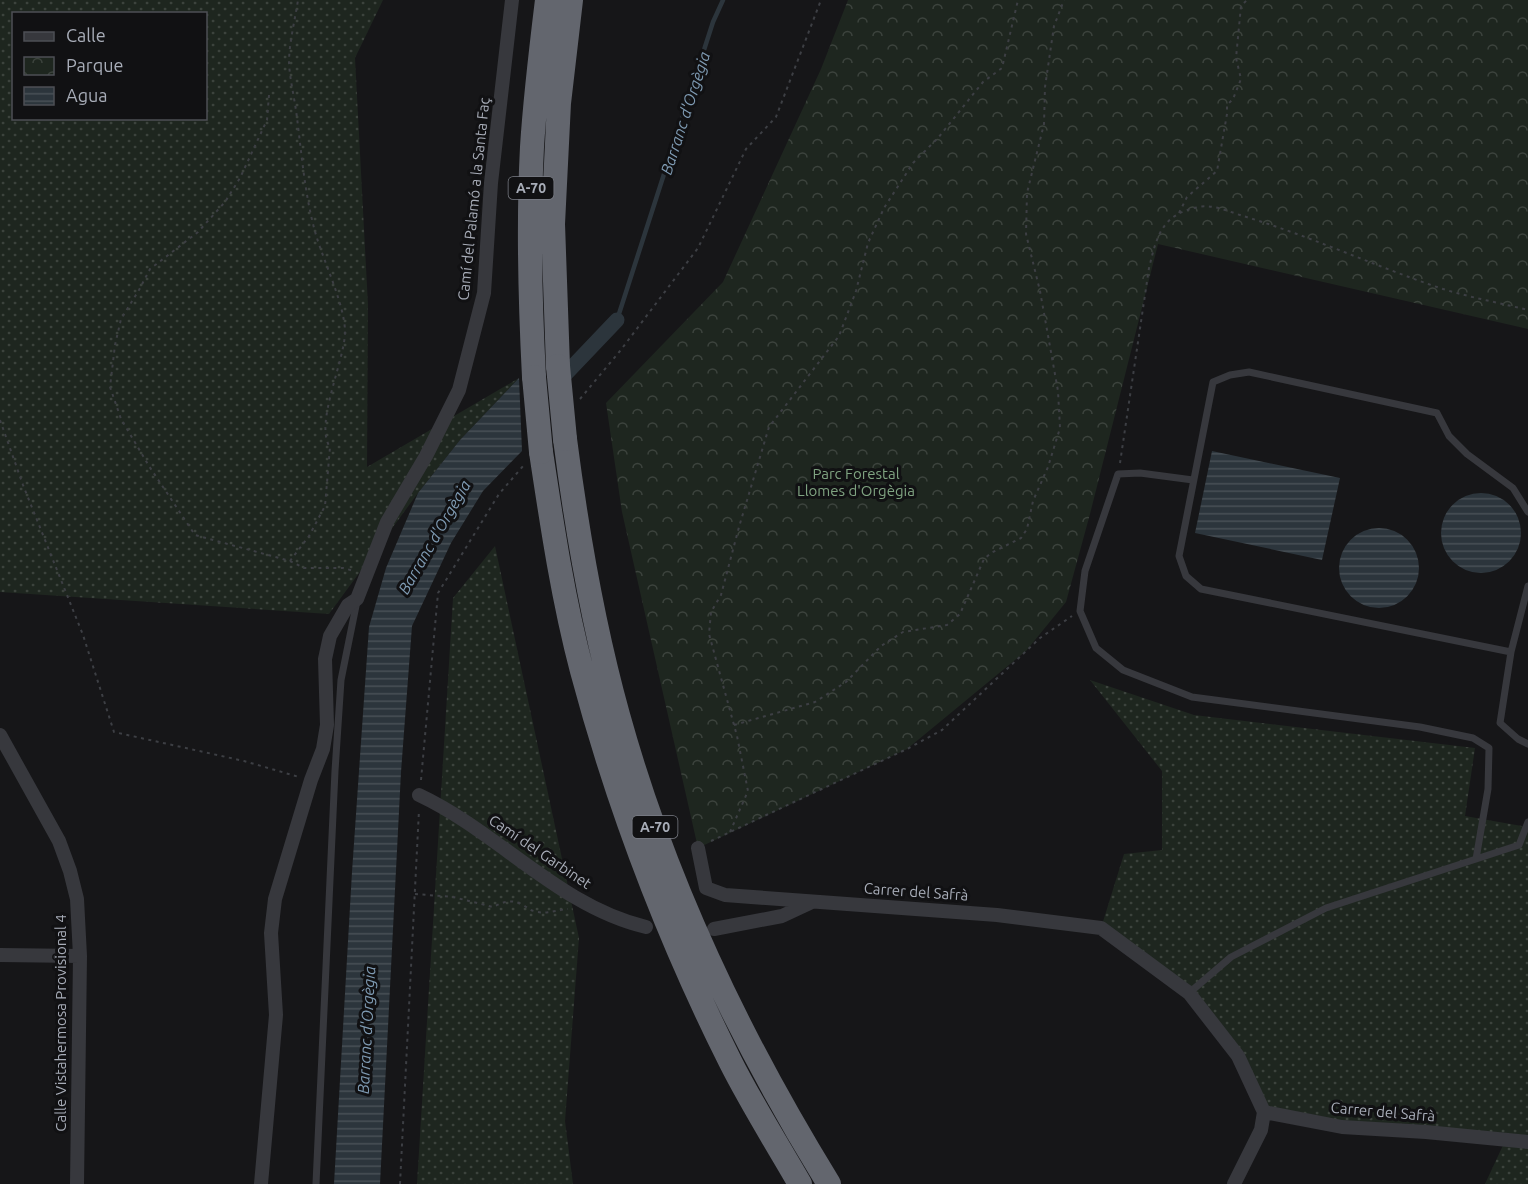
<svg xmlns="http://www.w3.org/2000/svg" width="1528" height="1184" viewBox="0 0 1528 1184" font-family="Ubuntu,sans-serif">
  <defs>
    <pattern id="grass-dots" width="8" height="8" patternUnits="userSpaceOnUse" patternTransform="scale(1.5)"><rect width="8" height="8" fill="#1e261f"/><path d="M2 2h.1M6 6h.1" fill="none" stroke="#3c433d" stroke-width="1.8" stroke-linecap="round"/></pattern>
    <pattern id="park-crowns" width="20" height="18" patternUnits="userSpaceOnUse" patternTransform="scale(1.5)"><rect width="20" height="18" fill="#1e261f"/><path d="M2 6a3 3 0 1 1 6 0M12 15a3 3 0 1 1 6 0" fill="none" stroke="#3c433d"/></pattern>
    <pattern id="water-rules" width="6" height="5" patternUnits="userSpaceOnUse" patternTransform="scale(1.5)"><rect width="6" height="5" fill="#2c353c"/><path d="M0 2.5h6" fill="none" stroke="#485056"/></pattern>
  </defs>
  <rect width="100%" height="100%" fill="#161618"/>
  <path fill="url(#grass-dots)" fill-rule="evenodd" d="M0,0h383l-28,58 13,247 -1,162 152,-89 -59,62 -42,53 -89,121 -329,-22zM14,14h192v104h-192z
    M495,546l84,392 -14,183 8,63h-156l36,-586z
    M1090,680l104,35 281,33 -10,68 63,11v357h-43l20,-43 -241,-29 -26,-56 -49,-63 -88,-65 23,-74 38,-4v-79z"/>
  <path fill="url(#park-crowns)" d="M848,0h680v329l-370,-85 -68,270 -24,88 -40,49 -119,98 -209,99 -76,-336 -16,-109 117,-121 98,-213z"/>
  <path fill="url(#water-rules)" d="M519,378l3,73 -39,40 -32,52 -39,83 -11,146 -21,412h-46l18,-312 17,-245 17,-59 32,-75 42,-53z
    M1212,451l128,27 -18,82 -127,-27z
    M1441 533a40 40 0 1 1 80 0a40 40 0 1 1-80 0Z
    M1339 568a40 40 0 1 1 80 0a40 40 0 1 1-80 0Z"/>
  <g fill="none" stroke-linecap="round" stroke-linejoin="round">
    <path stroke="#2c353c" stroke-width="4.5" d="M617,320l96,-298 10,-22"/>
    <path stroke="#2c353c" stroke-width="15" d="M557,383l60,-63"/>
    <path stroke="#3d3f44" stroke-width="2" stroke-dasharray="3 4.5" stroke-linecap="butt" d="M269,95l-2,25 -27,58 -15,24 -27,30 -48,37 -11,21 -18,29 -6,26 -5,42 11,32 28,47 46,69 95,26 19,-25 16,-30 5,-59c-16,-22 15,-87 15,-115 0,-26 -21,-70 -29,-97 -11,-38 -14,-78 -19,-117 -2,-18 -7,-37 -8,-55 0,-20 6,-43 9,-63
      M1179,213l8,-16 30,-26 10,-57v-9l6,-6 8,-20 -5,-21 5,-52 6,-6
      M580,399l40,-48 78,-103 48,-99 30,-32 45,-117
      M0,420l23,65 60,150 31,97 130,29 55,16
      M1120,463l29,-195c8,-33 13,-54 50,-61 14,-3 31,5 44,9 64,19 125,47 188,69 31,11 65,17 97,25
      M290,561l14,7h39l11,3
      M734,725l81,-23 31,-20 35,-36 22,-14 44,-7 13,-11 24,-55 7,-6 30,-15 6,-9 6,-28 15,-34 12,-39 -2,-37 -18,-100 -14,-57 1,-41 17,-69 1,-37 9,-61 10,-26
      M421,780l17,-187 61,-99 25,-29
      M730,832l18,-41 -11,-55 -28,-102 2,-22 10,-17 18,-68 30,-100 70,-91 17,-45 12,-48 16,-35 29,-45 25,-25 45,-56 19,-14 16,-68
      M711,841l196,-92 35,-19 98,-92 32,-22
      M415,894l38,3 40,10c10,-5 18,-8 28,-3 5,2 8,6 13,7 12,4 22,-1 34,-2
      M400,1184l19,-374"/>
    <path stroke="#37383d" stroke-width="7" d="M1193,480l-53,-7 -22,1 -33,97 -5,40 16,37 27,22 69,27 228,30 53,11 16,10 -1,41 -12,70
      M1528,586l-17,66 -11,71 18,16 10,5
      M1511,652l-310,-63 -15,-13 -7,-20 34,-174 17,-7 19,-3 188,41 12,23 18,18 46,34 15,24
      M1189,993l42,-36 95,-49 193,-63 9,-23
      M316,1184l19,-413 6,-91 16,-79"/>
    <path stroke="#37383d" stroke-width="14" d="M0,735l59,106 11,30 7,28 3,57 -3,228
      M419,795c79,37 141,112 227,132
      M698,848l8,40 19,7 272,20 104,13 88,65 49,63 26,56
      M714,929l68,-13 30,-14
      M0,955l80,1
      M1264,1112l78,15 84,5 102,10
      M261,1184l15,-169 -5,-82 4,-34 36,-119 12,-31 4,-24 -2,-66 5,-23 18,-31 9,-6 30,-77 39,-66 33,-66 25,-97 7,-110 21,-183
      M1234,1184l27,-54 3,-18"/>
    <path stroke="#63666e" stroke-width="24" d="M558,366l-5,-142 6,-121 12,-103
      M534,377c-4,-77 -6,-154 -2,-230 3,-49 9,-98 15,-147
      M565,439c12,93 28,186 53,276 46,166 121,323 211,469
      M541,452c11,73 22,147 41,219 36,135 86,266 148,390 21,42 47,83 70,123"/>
    <path stroke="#63666e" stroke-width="24" d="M558,366l7,73
      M534,377l7,75"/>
  </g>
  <g text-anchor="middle" stroke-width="6" stroke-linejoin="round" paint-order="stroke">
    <g fill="#111113" stroke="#7b7e86" stroke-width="1.5">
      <rect x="508.5" y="177" width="45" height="22" rx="4.5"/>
      <rect x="632.5" y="816" width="45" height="22" rx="4.5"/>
    </g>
    <g font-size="14" font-weight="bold" fill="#a8adb8">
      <text x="531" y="193">A-70</text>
      <text x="655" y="832">A-70</text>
    </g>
    <g font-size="15" fill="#a8adb8" stroke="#111113">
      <text transform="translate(474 199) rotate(-84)" y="5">Camí del Palamó a la Santa Faç</text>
      <text transform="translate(540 852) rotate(34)" y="5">Camí del Garbinet</text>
      <text transform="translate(916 892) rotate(4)" y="5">Carrer del Safrà</text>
      <text transform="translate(61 1023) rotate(-90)" y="5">Calle Vistahermosa Provisional 4</text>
      <text transform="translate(1383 1112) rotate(5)" y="5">Carrer del Safrà</text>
    </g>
    <g font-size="15" fill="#7fa381" stroke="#111113">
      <text x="856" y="479">Parc Forestal<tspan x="856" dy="17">Llomes d'Orgègia</tspan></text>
    </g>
    <g font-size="16" font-style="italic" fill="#7f9bb3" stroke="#111113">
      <text transform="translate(685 113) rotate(-72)" y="6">Barranc d'Orgègia</text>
      <text transform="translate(434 537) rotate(-60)" y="6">Barranc d'Orgègia</text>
      <text transform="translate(366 1030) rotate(-87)" y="6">Barranc d'Orgègia</text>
    </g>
  </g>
  <rect x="12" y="12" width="195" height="108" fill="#111113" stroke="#4d4f55" stroke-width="1.5"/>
  <rect x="24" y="32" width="30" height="9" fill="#37383d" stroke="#4d4f55" stroke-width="1.5"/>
  <text x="66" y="42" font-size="18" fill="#a8adb8">Calle</text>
  <rect x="24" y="57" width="30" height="18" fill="url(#park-crowns)" stroke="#4d4f55" stroke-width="1.5"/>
  <text x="66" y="72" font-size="18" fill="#a8adb8">Parque</text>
  <rect x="24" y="87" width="30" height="18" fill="url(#water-rules)" stroke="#4d4f55" stroke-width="1.5"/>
  <text x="66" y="102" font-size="18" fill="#a8adb8">Agua</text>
</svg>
